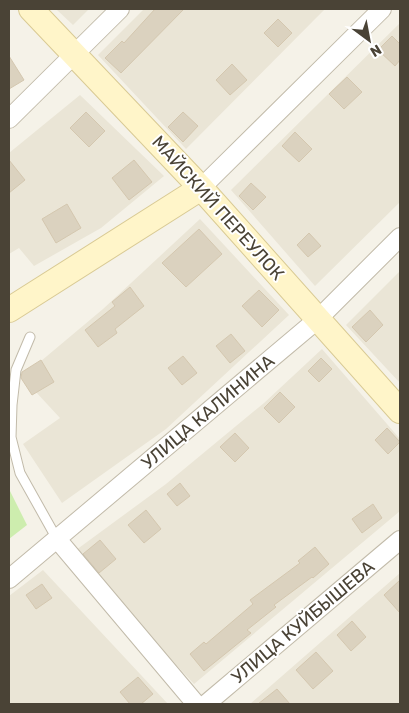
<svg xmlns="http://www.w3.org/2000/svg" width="409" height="713" viewBox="0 0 409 713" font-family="Rubik,sans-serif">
  <rect width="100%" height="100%" fill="#f5f2e8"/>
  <path fill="#eae5d6" d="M56,9h33l-16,16z
    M144,9h181l-139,140 -88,-94z
    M400,23v179l-85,84 -84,-96z
    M80,95l84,81 -63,52 -67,38 -15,-18 -10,6v-101z
    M200,219l89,96 -123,114 -104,74 -39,-59 37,-26 -38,-41 81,-68z
    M400,271v112l-54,-58z
    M322,349l78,90v72l-206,173 -122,-131 94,-69 98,-81z
    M43,570l125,134h-159v-108z
    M400,573v131h-150z"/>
  <path fill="#cdedae" d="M9,489l18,36 -18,14z"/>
  <path fill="#dbd2bf" stroke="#d4c7af" d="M155,9h29l-63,64 -16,-15 17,-17 2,2z
    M278,19l14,14 -14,14 -14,-14z
    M392,36l8,8v16l-5,6 -17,-16z
    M9,56l15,24 -15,9z
    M232,64l15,16 -17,15 -14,-15z
    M347,77l15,15 -18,17 -15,-15z
    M86,112l19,19 -16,16 -19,-19z
    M183,112l15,14 -15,16 -15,-15z
    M295,132l17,17 -13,13 -17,-16z
    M9,160l16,20 -16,13z
    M134,160l18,22 -23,18 -17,-22z
    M251,183l15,14 -13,13 -14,-14z
    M67,204l14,24 -25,15 -14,-24z
    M199,229l23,25 -36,33 -24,-24z
    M309,233l12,13 -13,11 -11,-12z
    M130,287l14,19 -29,23 2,4 -19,14 -13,-17 30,-24 -3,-4z
    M259,290l20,20 -17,17 -20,-21z
    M370,310l13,15 -17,17 -14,-15z
    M231,334l14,17 -15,12 -14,-17z
    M183,356l14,17 -15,12 -14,-17z
    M321,358l11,11 -13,13 -11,-11z
    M41,360l13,22 -22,13 -11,-17 1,-6z
    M280,392l15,15 -16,16 -15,-15z
    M387,428l13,14 -12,12 -13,-14z
    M235,433l14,15 -14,14 -15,-15z
    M180,483l10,13 -13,10 -10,-12z
    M373,504l9,14 -20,15 -10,-14z
    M146,510l15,19 -17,14 -16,-18z
    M100,540l16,19 -17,14 -16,-19z
    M315,547l14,17 -16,14 -1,-1 -38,28 2,2 -29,23 4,3 -47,38 -14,-17 14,-12 2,2 47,-40 -3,-4 50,-37 -2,-2z
    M400,580v33l-16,-18z
    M42,584l10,14 -16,11 -10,-14z
    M352,621l14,16 -15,14 -14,-16z
    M316,652l17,19 -20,18 -17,-19z
    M138,677l15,17 -12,10h-11l-10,-12z
    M277,689l13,15h-32z"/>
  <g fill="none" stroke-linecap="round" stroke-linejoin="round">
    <g stroke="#c2bbaa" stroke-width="11">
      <path id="lane" d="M30,337l-14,33 -4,35 -1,32 9,36 37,66"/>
    </g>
    <g stroke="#c2bbaa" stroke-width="20">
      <path id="street" d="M9,119l111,-110
        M201,188l181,-179
        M57,539l139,165
        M9,579l309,-260 82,-82
        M206,704l194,-164"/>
    </g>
    <g stroke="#d9ca94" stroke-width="26">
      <path id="secondary" d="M31,9l170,179 199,223
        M9,310l192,-122"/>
    </g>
    <use href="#lane" stroke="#fff" stroke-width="9"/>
    <use href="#street" stroke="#fff" stroke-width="18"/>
    <use href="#secondary" stroke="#fff5c9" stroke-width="24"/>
  </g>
  <g text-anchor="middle" stroke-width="4" stroke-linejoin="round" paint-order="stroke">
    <g font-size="18" fill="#4a4336" stroke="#fff">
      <text transform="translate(218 208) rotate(48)" y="6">МАЙСКИЙ ПЕРЕУЛОК</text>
      <text transform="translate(208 412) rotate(-40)" y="6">УЛИЦА КАЛИНИНА</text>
      <text transform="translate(303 622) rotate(-40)" y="6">УЛИЦА КУЙБЫШЕВА</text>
    </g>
  </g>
  <rect width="409" height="713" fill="none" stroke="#4a4336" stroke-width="20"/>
  <g transform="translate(369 40) rotate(148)" stroke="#ffffff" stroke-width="4" paint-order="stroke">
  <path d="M0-4L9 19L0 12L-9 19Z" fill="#4a4336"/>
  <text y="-8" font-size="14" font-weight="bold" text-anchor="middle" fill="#4a4336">N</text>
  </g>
</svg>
